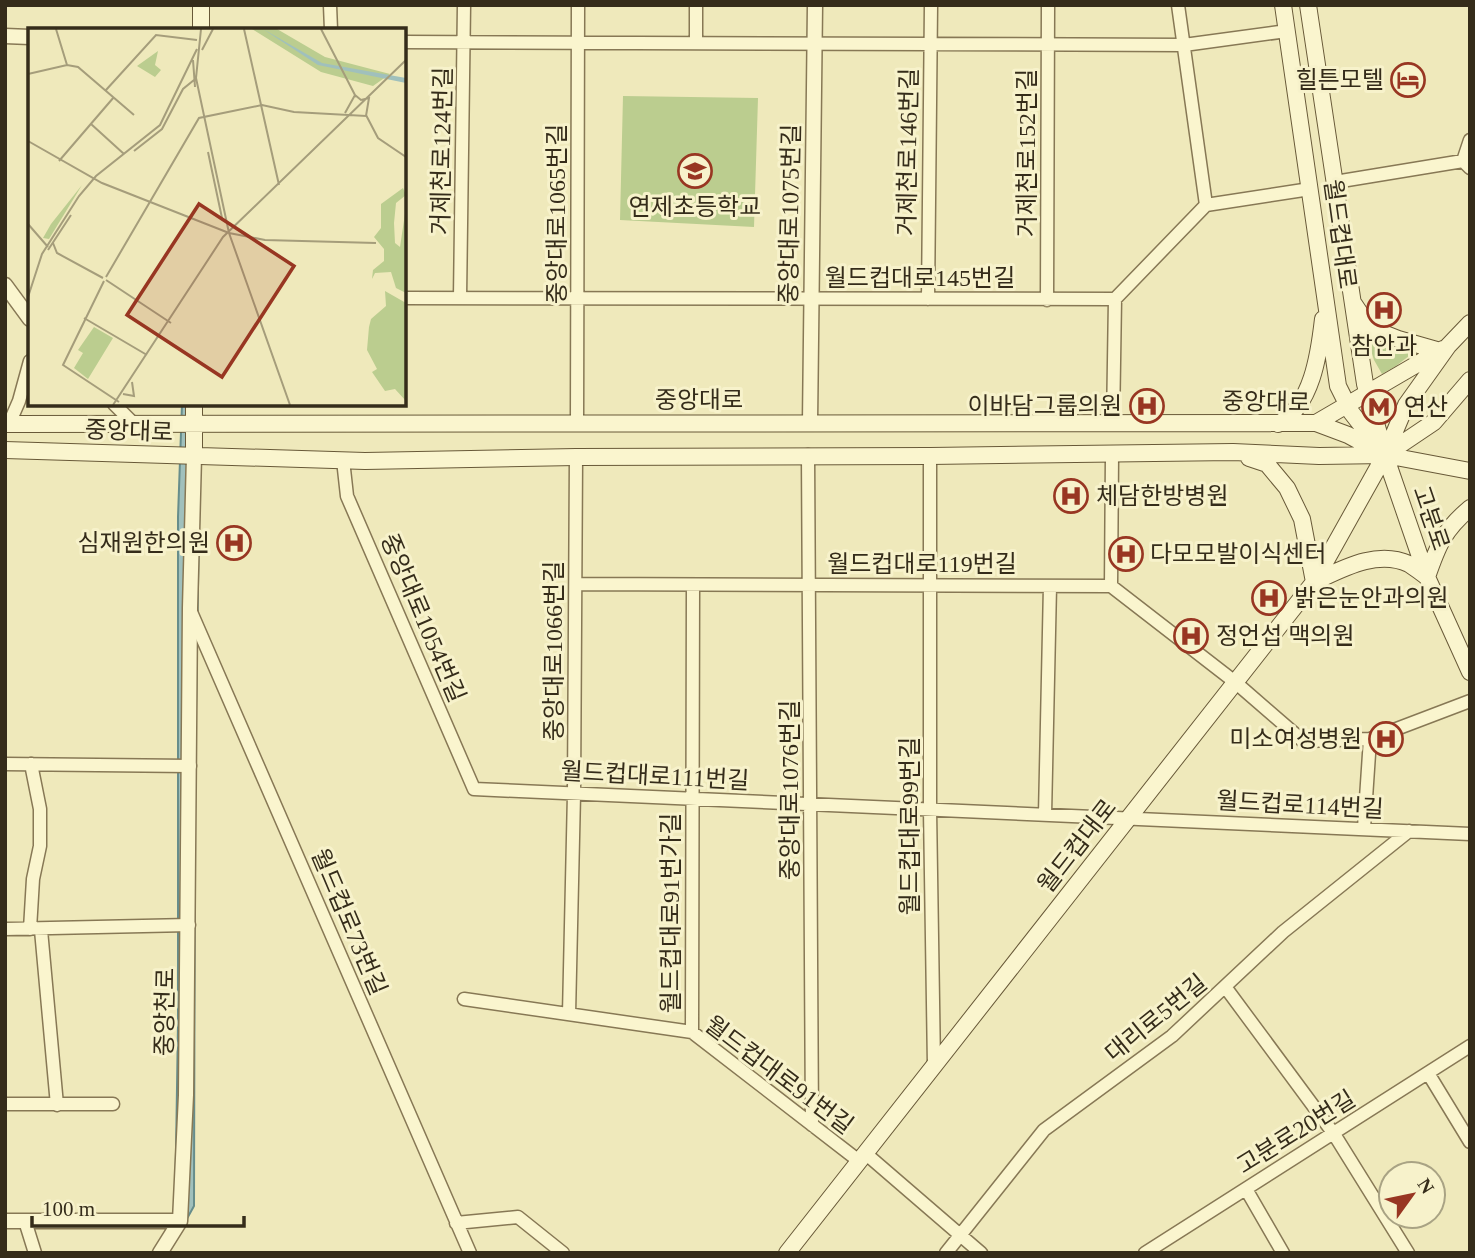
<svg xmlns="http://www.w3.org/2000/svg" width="1475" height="1258" viewBox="0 0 1475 1258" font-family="'Times New Roman','Noto Sans KR',serif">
  <rect width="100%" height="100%" fill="#efe9bb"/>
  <path fill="#bbcd8f" d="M623,96l135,2 -4,129 -134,-7z
    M1374,336l38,14 2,2 -18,14 -14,8 -8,-14 -6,-19z"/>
  <path fill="#a0c0bc" stroke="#678d8b" stroke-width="2" d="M182,404h19l-6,366 -1,436 -26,47h-15l22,-37 3,-192v-507z"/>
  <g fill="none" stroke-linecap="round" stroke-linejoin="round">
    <g stroke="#877855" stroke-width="15">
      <path id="minor" d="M330,5l1,25
        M1178,5l28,200
        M404,42l780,3 103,-14
        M696,43v-38
        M1463,161l7,-21
        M1335,182l128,-21 7,7
        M404,298l711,1 91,-94 104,-16
        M460,298l4,-293
        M928,299l3,-294
        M1047,300l1,-295
        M114,404l19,19
        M577,422l1,-417
        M9,424l10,-23 11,-40
        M1113,424l2,-125
        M808,455l4,670
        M930,456v354l4,256
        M343,460l4,36 127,293 996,45
        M576,584l535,2 124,96 68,59 67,-2 100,-38
        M1111,586l1,-131
        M191,612l279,641
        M5,764l185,2
        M1045,815l5,-229
        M1364,828l6,-89
        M5,929l184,-4
        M30,929l3,-50 7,-33v-37l-9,-45
        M41,930l16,175
        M1226,988l108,146 74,119
        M464,999l228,33 167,129
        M569,1014l5,-220 2,-337
        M692,1032l1,-447
        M1428,1073l42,69
        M5,1104h108
        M865,1153l116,100
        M1246,1189l37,64
        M25,1221l10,32
        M456,1223l62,-6 45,36
        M946,1253l98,-123 128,-94 111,-104 126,-101
        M1145,1253l325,-207"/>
    </g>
    <g stroke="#877855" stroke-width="17">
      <path id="tertiary" d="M5,36l25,1
        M5,285l25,34
        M810,423l5,-418
        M5,1221h175
        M160,1253l20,-32 6,-126 4,-487 4,-152"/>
    </g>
    <g stroke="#685938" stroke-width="18">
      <path id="secondary" d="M1283,5l55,381 13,26 28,36
        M1308,5l57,379 20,71 42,122 43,95
        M201,30v-25
        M1354,304l16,24 28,11 42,12
        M194,404v52
        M1316,423l127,-74
        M5,424l1311,-1 32,12 37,20 85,16
        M1278,424c34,-18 41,-70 45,-105
        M5,450l360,11 211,-4 354,-1 303,-4 86,4 66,-1 49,-33 36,-42
        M1249,458l18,6 20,24 15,31 12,63
        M1427,577c11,-32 17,-47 43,-69
        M1314,582c28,-13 63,-33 95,-18 6,4 13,9 18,13
        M787,1253l527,-671 71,-127 21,-50 42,-59 22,-23"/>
    </g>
    <use href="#minor" stroke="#faf5ce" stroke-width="12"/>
    <use href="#tertiary" stroke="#faf5ce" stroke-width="14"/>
    <use href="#secondary" stroke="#faf5ce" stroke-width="16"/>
  </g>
  <defs>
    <g id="hotel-ring" transform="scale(1.75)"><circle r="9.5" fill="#f7f2cb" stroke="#983622" stroke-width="1.5"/><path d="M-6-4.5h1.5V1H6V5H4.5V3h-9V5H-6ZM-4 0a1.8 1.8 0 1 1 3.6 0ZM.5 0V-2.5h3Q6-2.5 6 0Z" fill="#983622"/></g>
    <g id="school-ring" transform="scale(1.75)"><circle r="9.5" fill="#f7f2cb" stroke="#983622" stroke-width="1.5"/><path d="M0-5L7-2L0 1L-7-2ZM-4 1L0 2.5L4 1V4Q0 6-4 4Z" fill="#983622"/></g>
    <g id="hospital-ring" transform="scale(1.75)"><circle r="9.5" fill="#f7f2cb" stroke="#983622" stroke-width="1.5"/><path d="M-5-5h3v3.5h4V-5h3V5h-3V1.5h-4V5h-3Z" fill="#983622"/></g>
    <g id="metro-ring" transform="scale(1.75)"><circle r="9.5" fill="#f7f2cb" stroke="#983622" stroke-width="1.5"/><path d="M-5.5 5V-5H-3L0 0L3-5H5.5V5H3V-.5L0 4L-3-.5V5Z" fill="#983622"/></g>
  </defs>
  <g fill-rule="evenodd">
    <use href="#hotel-ring" x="1408" y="80"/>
    <use href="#school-ring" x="695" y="171"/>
    <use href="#hospital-ring" x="1384" y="310"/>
    <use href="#hospital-ring" x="1147" y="406"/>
    <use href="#metro-ring" x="1379" y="407"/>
    <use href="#hospital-ring" x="1071" y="496"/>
    <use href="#hospital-ring" x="234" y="543"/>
    <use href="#hospital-ring" x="1126" y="554"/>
    <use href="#hospital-ring" x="1269" y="598"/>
    <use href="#hospital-ring" x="1191" y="636"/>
    <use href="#hospital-ring" x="1386" y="739"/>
  </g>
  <g text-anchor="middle" stroke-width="6" stroke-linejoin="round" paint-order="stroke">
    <g font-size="24" fill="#352c1a" stroke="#f7f2cb" text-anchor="start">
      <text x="1384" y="88" text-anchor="end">힐튼모텔</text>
      <text x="695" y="215" text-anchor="middle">연제초등학교</text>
      <text x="1384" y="354" text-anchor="middle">참안과</text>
      <text x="1122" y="414" text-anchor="end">이바담그룹의원</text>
      <text x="1404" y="415">연산</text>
      <text x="1096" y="504">체담한방병원</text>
      <text x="210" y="551" text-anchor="end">심재원한의원</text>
      <text x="1150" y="562">다모모발이식센터</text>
      <text x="1294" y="606">밝은눈안과의원</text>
      <text x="1216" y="644">정언섭 맥의원</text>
      <text x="1362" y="747" text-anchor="end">미소여성병원</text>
    </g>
    <g font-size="24" fill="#352c1a" stroke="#f7f2cb">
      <text transform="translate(442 151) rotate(-89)" y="8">거제천로124번길</text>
      <text transform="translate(908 152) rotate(-89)" y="8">거제천로146번길</text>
      <text transform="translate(1027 153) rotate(-90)" y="8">거제천로152번길</text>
      <text transform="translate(557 214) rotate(-90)" y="8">중앙대로1065번길</text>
      <text transform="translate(790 214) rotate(-89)" y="8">중앙대로1075번길</text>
      <text transform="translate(1340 234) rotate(82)" y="8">월드컵대로</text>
      <text x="920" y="286">월드컵대로145번길</text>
      <text x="699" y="408">중앙대로</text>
      <text transform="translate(1266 402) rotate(1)" y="8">중앙대로</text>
      <text transform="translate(129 431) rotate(2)" y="8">중앙대로</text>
      <text transform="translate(1431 518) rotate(71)" y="8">고분로</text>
      <text x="922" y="572">월드컵대로119번길</text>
      <text transform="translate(423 618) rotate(67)" y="8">중앙대로1054번길</text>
      <text transform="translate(554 651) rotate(-90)" y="8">중앙대로1066번길</text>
      <text transform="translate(655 776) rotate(3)" y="8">월드컵대로111번길</text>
      <text transform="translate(790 790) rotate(-90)" y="8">중앙대로1076번길</text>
      <text transform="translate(1300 805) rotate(3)" y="8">월드컵로114번길</text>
      <text transform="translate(910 826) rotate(-90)" y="8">월드컵대로99번길</text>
      <text transform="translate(1077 846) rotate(-52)" y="8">월드컵대로</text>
      <text transform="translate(671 913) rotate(-90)" y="8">월드컵대로91번가길</text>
      <text transform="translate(349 922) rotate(67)" y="8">월드컵로73번길</text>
      <text transform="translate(165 1012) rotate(-89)" y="8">중앙천로</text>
      <text transform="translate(1156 1018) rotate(-39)" y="8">대리로5번길</text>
      <text transform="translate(779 1075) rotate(37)" y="8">월드컵대로91번길</text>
      <text transform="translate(1296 1132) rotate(-32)" y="8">고분로20번길</text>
    </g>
  </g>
  <g transform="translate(28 28)">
    <rect width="378" height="378" fill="#efe9bb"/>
    <path d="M224,1h25l48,28 65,17 -17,12 -52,-14zM130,23l-3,14 6,5 -6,7 -18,-11zM54,157l-33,54 -6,-1 8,-14zM375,160l3,7 -10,8 -2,20 1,20 5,4 6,-40v86l-10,-5 -5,-16 -16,1 -3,6 1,-9 11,-9v-12l-10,-12 7,-9v-24zM357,263l21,12v98l-11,-12 -10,2 -13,-19 5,-3 -10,-19 2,-23 2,-8 15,-13zM66,299l19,11 -25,41 -14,-11 9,-15 -5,-3z" fill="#bbcd8f"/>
    <path d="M235,1l59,34 84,15v5l-88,-18z" fill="#a0c0bc"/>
    <path fill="none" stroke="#a59d7b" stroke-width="2" d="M28,1l11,36M173,1l-5,49 33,155M216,1l35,156M293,1l35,68M174,22l11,-21M165,32l2,27M0,46l39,-9 11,2 56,48M78,62l50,-55 41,5M338,87l12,23 28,19M63,96l33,30M0,113l74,42 127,50 36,7 111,3M106,123l28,-22 21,-40 11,-9M180,124l14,66M31,133l55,-64M0,196l20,23M201,205l61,172M25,215l4,10 46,25M20,222l23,-35M78,249l93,-159 63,-13 32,7 72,4 3,-18 -8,2 -6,-5 -10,18M78,252l65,43M76,253l-41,84 56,37M0,269l14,-43 37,-58 17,-20 64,-51 37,-76M56,290l63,37M95,366l11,2 -2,-14M85,377l110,-168 183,-177"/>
    <path fill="#983622" fill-opacity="0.15" stroke="#983622" stroke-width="3.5" d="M171,176l95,62 -72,111 -95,-62z"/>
    <rect width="378" height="378" fill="none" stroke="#352c1a" stroke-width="3.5"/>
  </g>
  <rect width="1475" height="1258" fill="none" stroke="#352c1a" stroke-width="14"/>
  <g transform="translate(1412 1195) rotate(57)"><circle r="33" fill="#f7f2cb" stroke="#a9a384" stroke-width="2"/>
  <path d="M0-5L12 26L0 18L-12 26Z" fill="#983622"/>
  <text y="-10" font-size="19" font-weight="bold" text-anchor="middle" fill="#352c1a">N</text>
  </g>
  <path d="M32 1216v10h212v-10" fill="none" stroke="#352c1a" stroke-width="3.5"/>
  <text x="42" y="1216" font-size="21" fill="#352c1a" stroke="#f7f2cb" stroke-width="5" paint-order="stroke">100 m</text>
</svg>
